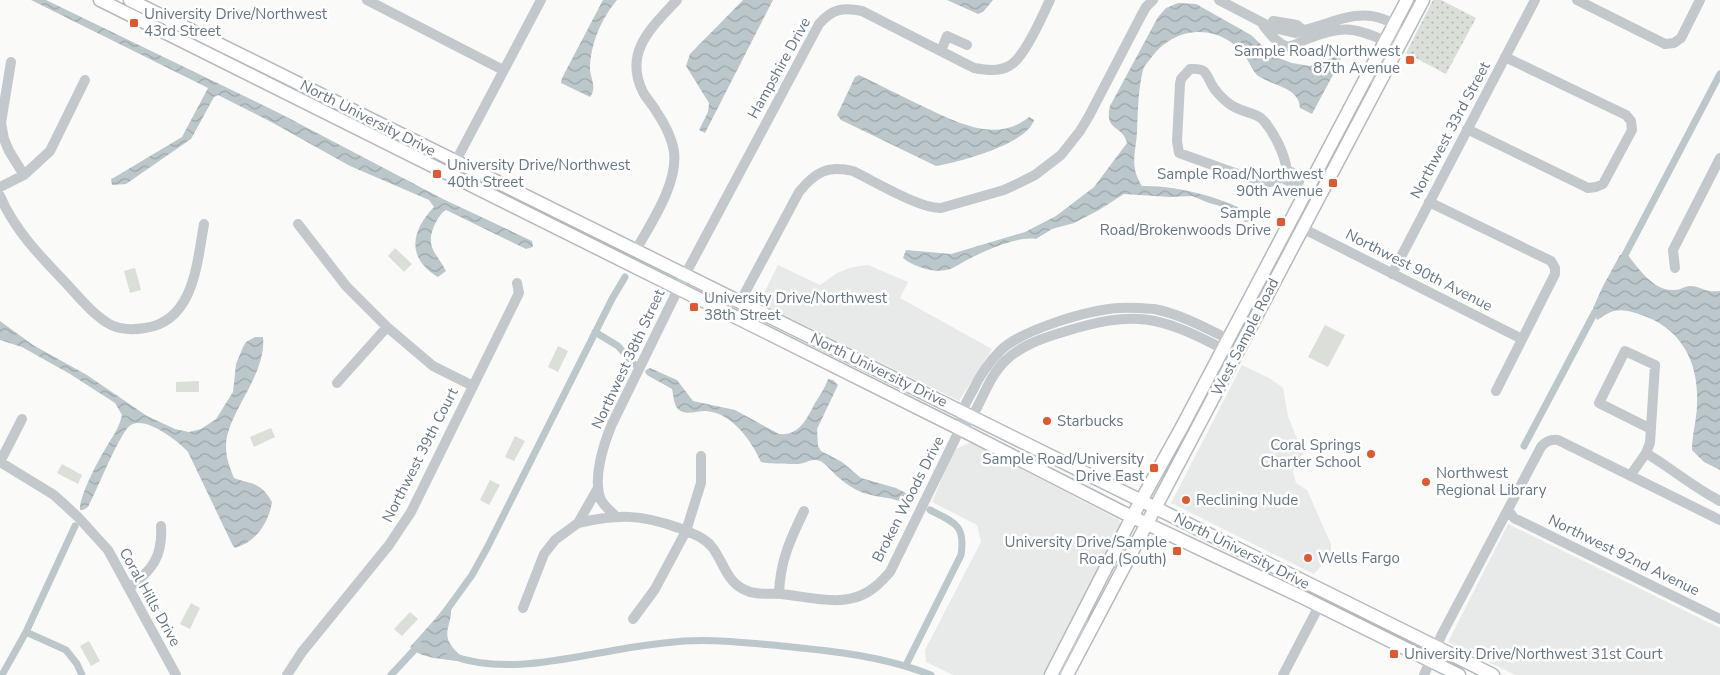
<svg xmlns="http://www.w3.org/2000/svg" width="1720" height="675" viewBox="0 0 1720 675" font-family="'Nunito Sans',sans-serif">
  <defs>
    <pattern id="grass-dots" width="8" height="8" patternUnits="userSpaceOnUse" patternTransform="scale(1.25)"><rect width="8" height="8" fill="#dadfd7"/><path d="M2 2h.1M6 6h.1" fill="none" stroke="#b4b9b4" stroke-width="1.8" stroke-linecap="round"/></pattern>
    <pattern id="water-waves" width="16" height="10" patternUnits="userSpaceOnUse" patternTransform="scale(1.25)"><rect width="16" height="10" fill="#bbc7cb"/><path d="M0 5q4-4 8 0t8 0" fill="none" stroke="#9ca6aa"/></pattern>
  </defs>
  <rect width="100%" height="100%" fill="#fafaf8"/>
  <path fill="#e8e9e9" d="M778,265l42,20 17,-12 16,-6 15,-2 40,17 -8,16 92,51 -33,52 -200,-98z
    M1242,365l27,13 14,10 5,28 15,38 -10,17 3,12 11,7 24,54v11l-17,19 -143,-71z
    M971,442l148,78 2,7 -78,148h-90l-27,-13 -1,-12 56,-108 -4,-17 -45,-23 22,-52z
    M1508,524l212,104v47h-205l-67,-33z"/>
  <path fill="url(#grass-dots)" d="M1433,0h8l35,18 -30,56 -40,-21z"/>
  <path fill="#dadfd7" d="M395,248l17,16 -8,8 -16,-16z
    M135,268l6,22 -11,3 -6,-22z
    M1325,325l20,10 -17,32 -20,-10z
    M558,346l10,5 -10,21 -10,-5z
    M199,381v11h-23v-10z
    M271,428l4,9 -21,10 -4,-10z
    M515,436l10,5 -11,20 -9,-4z
    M62,464l20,11 -4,9 -21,-11z
    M490,480l10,5 -11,20 -9,-5z
    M191,603l9,5 -10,21 -10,-5z
    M410,612l8,7 -16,17 -8,-7z
    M89,641l11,20 -9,5 -11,-20z"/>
  <path fill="url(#water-waves)" d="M31,0h15l231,112 166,87 89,42 1,6 -7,2 -80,-39c-6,4 -9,10 -12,16 -9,22 3,27 12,45l-8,6c-32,-19 -27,-46 -4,-70l-5,-7 -79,-34 -77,-43 -55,-28 -4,2 -23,42 -65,45 -14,1 -1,-6 4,-2 67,-40 26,-49z
    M603,0h14c-16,19 -27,45 -27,70 1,10 7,17 0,27l-29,-14 1,-5z
    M743,0h30l-68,133 -6,-3 9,-18 1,-9 -23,-37 4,-12z
    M947,0h46l-10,12 -5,2z
    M1178,3l18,1 55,31 22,21 19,7 18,3 24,-9h6l1,3 -29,54 -12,-6c-1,-22 -29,-22 -43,-33 -4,-4 -7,-11 -10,-16 -8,-12 -19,-21 -33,-25 -24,-7 -49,4 -63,24 -3,4 -7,8 -8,12 -5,20 -5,41 -6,61 -1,23 -8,34 5,55 34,-1 86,12 114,31l-1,4 -10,1 -8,-9 -10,-5 -18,-5 -17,-7 -22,1 -46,-3 -25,16 -25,13 -22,6 -16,10c-19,-3 -51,12 -69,21 -6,3 -14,9 -21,10 -13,3 -34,-4 -43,-12l3,-8 45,4 74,-22 31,-16 38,-29 33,-44c-5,-19 -23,-11 -17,-37l48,-89 8,-9z
    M859,75c20,10 39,19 59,29 34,16 77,41 111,13l5,3c-7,24 -74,42 -98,46l-95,-46 -4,-5 18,-38z
    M1627,254c12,15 27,38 48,36 5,0 10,-4 15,-4 11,0 15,7 30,5v179l-16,-8 -12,-12c0,-16 5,-31 5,-46 2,-38 -13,-72 -50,-87 -9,-3 -22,-9 -33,-6 -5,1 -12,6 -17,9l-4,-12 10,-22 17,-31z
    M0,321l33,24 54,30 60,41 28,13 14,3 12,-3 15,-10 17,-27 3,-28 7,-17 3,-5 9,-5h8c4,39 -38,77 -37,111 0,10 4,20 8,30 18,7 26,3 38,24 -3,20 -16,40 -37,46l-3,-4 -44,-92c-10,-11 -42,-36 -57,-27 -11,6 -35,68 -43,82l-5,3h-3c-1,-14 19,-51 27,-64 6,-10 13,-20 15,-31l-7,-12 -45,-29 -48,-27 -22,-7z
    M650,368l27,12 16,21 42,9 44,24c21,2 28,-16 36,-31 5,-8 10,-15 13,-24l5,1 5,5 -21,44 1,17 3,5 21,11 19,16 35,10 14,7 4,6c-10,3 -16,-1 -26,-3 -22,-3 -32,-6 -49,-20 -6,-5 -11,-12 -17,-16 -9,-5 -15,1 -23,2 -6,0 -33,0 -38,-2 -10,-22 -29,-49 -55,-51 -7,0 -17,3 -23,1 -10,-3 -9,-16 -11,-23l-25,-14 -2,-3 1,-2z
    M448,603l3,3c2,21 -14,28 8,48l-2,7c-14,-2 -38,-3 -47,-14l25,-28z"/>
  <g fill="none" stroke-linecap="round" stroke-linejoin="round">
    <path stroke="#bbc7cb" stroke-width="7" d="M1625,255l95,-181
      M595,332l23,14 16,18
      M1524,446l71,-134
      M446,611l26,-36 15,-27 125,-249 13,-22
      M26,632l40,18 11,14 5,11
      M450,655c52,20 113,4 166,-5 22,-4 45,-7 68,-9 33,-2 65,2 98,5 51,5 101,10 149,29
      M906,665l55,-110c5,-30 -7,-33 -31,-45
      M2,675l24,-43 49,-106
      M391,675l28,-30"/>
    <g stroke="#b5babe" stroke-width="15">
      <path id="major" d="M100,0l860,429 162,83 182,86 155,77
        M130,0l1363,675
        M1051,675l81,-158 51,-92 224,-425
        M1067,675l356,-675"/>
    </g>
    <path stroke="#c3c8cc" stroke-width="10" d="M367,0l136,70
      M1219,0l52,27 24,6 8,-3c27,-5 52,-22 80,-11 7,3 11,4 15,11l-3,9 -20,38 2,9
      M1577,0l88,44 9,-1 7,-5 19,-38
      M1273,21l24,4 6,5
      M1263,25c6,7 13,18 23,21 8,2 14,-5 21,-7 33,-13 46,-13 78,2
      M941,51l6,-15 20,9
      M11,62l-10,61 3,16 5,12 15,24
      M1190,69c16,-1 15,3 22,16 4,7 9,12 15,17 12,11 30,10 37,19 11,13 20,32 23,49 -7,11 -14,13 -27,12l-81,-29 -2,-12 3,-57 1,-5z
      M1467,129l121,59 8,-1 7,-3 29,-54 -1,-9 -5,-6 -121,-58
      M1287,170l24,12
      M449,174l92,-174
      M1281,177l25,14
      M0,187l24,-12 26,-24 35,-71
      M0,196c14,33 39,59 64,85 14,15 29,34 47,44 11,5 22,5 34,3 49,-7 52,-65 59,-104
      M1429,202l122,59 4,7v6l-59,117
      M298,224l48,62 41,41 46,39 40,20
      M1302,228l220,111
      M636,250c15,-27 42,-66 38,-98 -2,-15 -10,-29 -18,-41 -4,-7 -10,-13 -13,-19 -20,-40 9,-65 34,-92
      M1675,268l-2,-18 47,-92
      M1392,274l143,-274
      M740,302l59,-110c16,-20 29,-27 54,-21 21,10 67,38 88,37l63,-18 15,-7 16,-8 26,-20 19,-24 9,-15 52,-100 5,-9 7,-7
      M337,383l50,-56
      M961,418c1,-10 7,-19 12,-28 7,-15 16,-28 28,-40 23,-21 87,-40 118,-42 12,-1 23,0 35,1 26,5 50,18 74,30
      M1646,453c25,15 47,34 74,48
      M0,462l54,33 24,22 30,33 68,125
      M0,462l22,-43
      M1630,476l16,-23 4,-10 5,-78 -30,-14 -26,52 52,26
      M1508,510l6,8 206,101
      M617,517c-6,-5 -12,-10 -16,-17 -9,-21 3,-57 11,-76l73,-149 134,-251c13,-15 24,-17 43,-13l112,57c12,2 24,4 35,-2 15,-7 33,-50 41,-66
      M578,523c40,-9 62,-9 101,5 12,5 25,9 33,19 11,14 14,33 31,42 13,7 25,4 38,5 31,3 68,16 95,-8 5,-4 9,-9 14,-14l70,-143c5,-4 10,-9 13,-14 11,-19 17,-40 33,-55 16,-15 37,-22 57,-28 71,-22 95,-17 160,17
      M129,588c23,-18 34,-31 32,-62
      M779,594c1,-33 11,-54 25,-83
      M523,608l21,-54 11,-14 23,-17 20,-35
      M633,619l22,-30 31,-58 15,-48v-27
      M287,675l15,-23 87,-107 22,-33 108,-219 -2,-10
      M1063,675l-2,-8 20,-36 2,-14
      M1283,675l36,-69
      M1424,675l18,-41 99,-187c5,-6 10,-8 17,-7l162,80"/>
    <use href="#major" stroke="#fff" stroke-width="12"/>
  </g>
  <g fill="#e4572e" stroke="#fff" stroke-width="2">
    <rect x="129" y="18" width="10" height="10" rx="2.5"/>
    <rect x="1405" y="55" width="10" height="10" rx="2.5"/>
    <rect x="432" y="169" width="10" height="10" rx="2.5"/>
    <rect x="1328" y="178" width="10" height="10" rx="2.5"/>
    <rect x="1276" y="217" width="10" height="10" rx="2.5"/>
    <rect x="689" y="302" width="10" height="10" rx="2.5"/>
    <circle cx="1047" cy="421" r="5"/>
    <circle cx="1371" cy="454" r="5"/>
    <rect x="1149" y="463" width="10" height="10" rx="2.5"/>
    <circle cx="1426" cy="482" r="5"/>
    <circle cx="1186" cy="500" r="5"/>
    <rect x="1172" y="546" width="10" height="10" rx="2.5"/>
    <circle cx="1308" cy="558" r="5"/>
    <rect x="1389" y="649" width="10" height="10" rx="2.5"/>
  </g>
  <g text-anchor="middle" stroke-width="5" stroke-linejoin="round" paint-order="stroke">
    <g font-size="15" fill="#657683" stroke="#fff" text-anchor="start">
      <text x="144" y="19">University Drive/Northwest<tspan x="144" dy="17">43rd Street</tspan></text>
      <text x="1400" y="56" text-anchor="end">Sample Road/Northwest<tspan x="1400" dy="17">87th Avenue</tspan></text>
      <text x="447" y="170">University Drive/Northwest<tspan x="447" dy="17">40th Street</tspan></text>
      <text x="1323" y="179" text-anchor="end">Sample Road/Northwest<tspan x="1323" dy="17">90th Avenue</tspan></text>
      <text x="1271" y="218" text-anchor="end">Sample<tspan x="1271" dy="17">Road/Brokenwoods Drive</tspan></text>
      <text x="704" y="303">University Drive/Northwest<tspan x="704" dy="17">38th Street</tspan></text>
      <text x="1057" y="426">Starbucks</text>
      <text x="1361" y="450" text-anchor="end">Coral Springs<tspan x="1361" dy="17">Charter School</tspan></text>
      <text x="1144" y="464" text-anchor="end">Sample Road/University<tspan x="1144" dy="17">Drive East</tspan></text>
      <text x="1436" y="478">Northwest<tspan x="1436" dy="17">Regional Library</tspan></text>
      <text x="1196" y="505">Reclining Nude</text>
      <text x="1167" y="547" text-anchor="end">University Drive/Sample<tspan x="1167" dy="17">Road (South)</tspan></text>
      <text x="1318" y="563">Wells Fargo</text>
      <text x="1404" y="659">University Drive/Northwest 31st Court</text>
    </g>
    <g font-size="15" fill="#657683" stroke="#fff">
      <text transform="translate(779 68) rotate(-61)" y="5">Hampshire Drive</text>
      <text transform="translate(368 118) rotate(27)" y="5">North University Drive</text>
      <text transform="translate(1450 130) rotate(-62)" y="5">Northwest 33rd Street</text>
      <text transform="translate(1419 270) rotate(27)" y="5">Northwest 90th Avenue</text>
      <text transform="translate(1245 337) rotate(-63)" y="5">West Sample Road</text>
      <text transform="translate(628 359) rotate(-65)" y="5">Northwest 38th Street</text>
      <text transform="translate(879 370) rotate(26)" y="5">North University Drive</text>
      <text transform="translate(420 455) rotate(-63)" y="5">Northwest 39th Court</text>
      <text transform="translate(908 499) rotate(-63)" y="5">Broken Woods Drive</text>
      <text transform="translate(1242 551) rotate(27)" y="5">North University Drive</text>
      <text transform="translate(1624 555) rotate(26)" y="5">Northwest 92nd Avenue</text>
      <text transform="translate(150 597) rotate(61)" y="5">Coral Hills Drive</text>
    </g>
  </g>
</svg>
